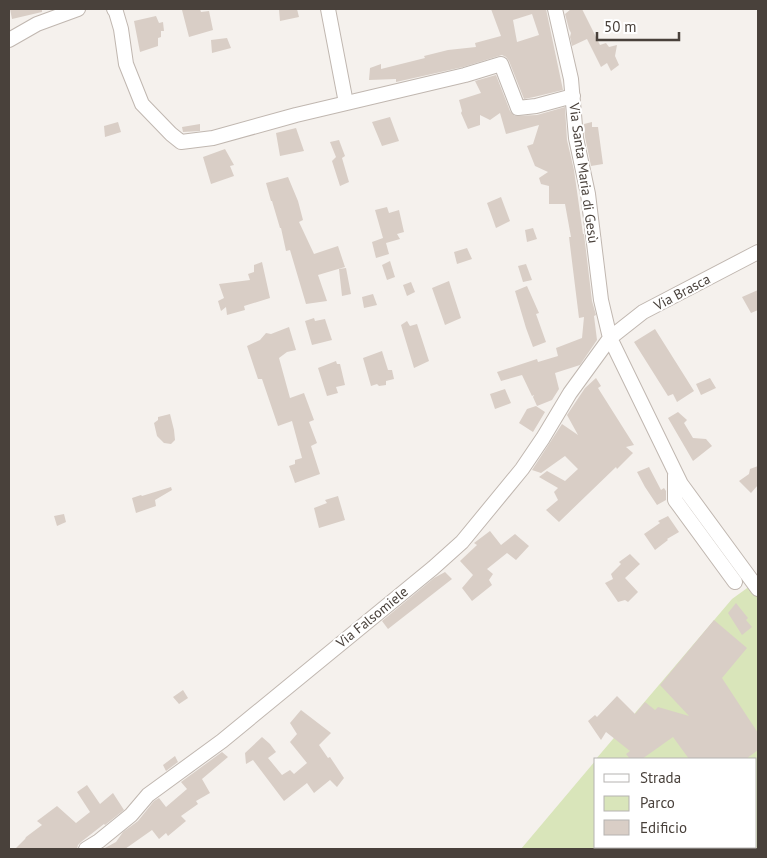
<svg xmlns="http://www.w3.org/2000/svg" width="767" height="858" viewBox="0 0 767 858" font-family="'PT Sans',sans-serif">
  <rect width="100%" height="100%" fill="#f5f1ed"/>
  <path fill="#d9e5ba" d="M750,586l8,10v253h-237l75,-89v87h160v-88h-160l136,-160z"/>
  <path fill="#d9cec6" fill-rule="evenodd" d="M10,9h32v3l-30,7z
    M187,9h13l1,3 8,-1 4,19 -24,7 -7,-27z
    M279,9h18l2,8 -19,4z
    M491,9h55l17,81 -29,7 -10,2 -15,-38 -3,-4 -4,-2 -39,12 -67,15v-3l-27,1 1,-12 11,-4v5l44,-11 -1,-2 24,-6 28,-3 -1,-4 26,-7zM532,14l7,21 -22,7 -4,-22z
    M571,9h11l18,36 6,-2 3,4 8,-2 -2,11 4,9 -8,6 -4,-8 -6,4 -14,-28 -15,7 -2,-9 1,-4 -2,-4 -4,-15z
    M156,16l3,7 4,-1 1,9h-3v6l-3,1v8l-18,6 -6,-31z
    M227,38l4,10 -19,5 -1,-13z
    M496,75l14,36 5,5 22,-1 28,-8 2,33 7,30 9,64h1l8,67 4,14 -2,1 3,24 -17,25 -25,8 4,16 -7,11 -15,6 -4,-9 1,-2 -2,1 -10,-21 -21,6 -4,-9 40,-13 1,3 20,-6 -2,-8 26,-10 2,-21 -5,1 -10,-81h2l-6,-33h-16v-18l-8,-2 -2,-6 9,-6 -13,-6 -8,-20 6,-2 6,-19 -33,9 -6,-21 -10,7 -10,-5v10l-12,4 -7,-16 1,-2 -3,-11 22,-7 -6,-12z
    M390,117l9,24 -17,5 -10,-24z
    M118,122l3,10 -16,5 -1,-11z
    M592,122v5h6l5,37 -12,2 -6,-29 -1,-13z
    M200,124v7l-17,1 -1,-5z
    M296,128l8,23 -24,5 -4,-23z
    M339,140l6,16 -3,2 7,24 -9,4 -8,-25 4,-4 -6,-15z
    M225,149l9,16 -4,1 4,10 -23,8 -8,-27z
    M288,177l10,24 5,19 -4,2 15,32 24,-8 7,21 -27,8 9,26 -21,3 -16,-54 -4,1 -5,-23h-1l-8,-27h-1l-5,-18z
    M501,197l9,24 -14,7 -9,-25z
    M387,207l2,6 10,-3 5,22 -7,2 3,5 -14,4 3,11 -13,4 -4,-16 11,-4 -8,-28z
    M533,228l4,11 -10,3 -2,-12z
    M467,248l5,11 -15,5 -3,-12z
    M390,261l5,16 -8,3 -5,-15z
    M262,262l8,36 -26,8 1,4 -18,5 -1,-8 -5,4 -3,-10 6,-3 -5,-14 31,-4 -2,-6 6,-2v-7z
    M526,264l6,16 -9,2 -5,-16z
    M346,268l5,26 -9,2 -3,-27z
    M449,281l12,37 -16,7 -13,-37z
    M411,282l4,10 -8,4 -4,-11z
    M527,286l12,27 -3,1 10,28 -13,5 -7,-19 -11,-37z
    M758,290v20l-7,3 -9,-16z
    M373,294l4,11 -13,3 -2,-11z
    M314,318l1,3 10,-2 7,21 -20,5 -7,-24z
    M407,321l3,5 7,-2 12,37 -15,7 -13,-43z
    M289,327l7,23 -9,2 -8,6 11,40 14,-5 10,27 -5,2 8,21 -6,3 9,28 -25,9 -6,-17 6,-2v-4l7,-2 -10,-37 -14,5 -16,-47h-4l-11,-33 13,-6 6,-7 5,1z
    M655,329l39,62 -17,11 -4,-8 -5,2 -34,-54z
    M382,351l6,19h4l2,9 -8,2v4l-7,1 -2,-2 -6,2 -8,-28z
    M336,361l1,3h3l5,21 -9,2 2,6 -11,3 -9,-28z
    M596,378l5,8 -3,2 36,57 -8,2 7,6 -16,16 -1,-2 -57,55 -13,-12 12,-10 -4,-8 4,-4 -19,-11 8,-6 18,10 13,-12 -13,-13 -24,17 -9,-3 30,-46 16,11 -11,-20 18,-27z
    M710,378l6,10 -15,7 -5,-11z
    M505,389l6,14 -16,6 -5,-15z
    M536,406l9,6 -12,20 -14,-9 8,-14z
    M678,412l9,8 -3,3 9,15 13,1 6,7 -19,15 -25,-43z
    M170,414l4,16 1,10 -4,4 -7,-1 -7,-7 -3,-13 4,-3v-3z
    M758,466v19l-7,8 -12,-12 10,-7 1,-5z
    M649,467l12,23 3,-2 2,3v9l-9,5 -12,-18 -8,-15z
    M171,487l1,3 -17,10 1,6 -20,7 -4,-15 9,-3 1,1z
    M338,496l7,24 -26,8 -5,-20 13,-5 -2,-3z
    M64,514l2,8 -9,4 -3,-10z
    M668,516l11,16 -12,7 1,1 -13,10 -11,-16 16,-11 -2,-2z
    M490,531l11,14 14,-11 14,12 -13,14 -9,-7 -20,16 6,5 -4,6 3,5 -20,16 -10,-13 11,-13 -13,-14 17,-16 -3,-2z
    M630,554l10,10 -15,14 13,14 -10,10 -3,-2 -7,2 -13,-19 8,-4 -2,-5 10,-10 -2,-2z
    M445,572l7,7 -64,50 -6,-8 52,-43z
    M736,603l12,15 -2,2 6,7 -10,8 -14,-22z
    M714,620l33,28 -25,30 36,55v17l-12,9h-57l-16,-22 -31,22h-12l-4,-5 4,-3 -24,-19 -5,8 -13,-19 7,-6 2,2 20,-21 18,18 10,-12 10,8 3,-3 31,9 -29,-31z
    M183,690l5,8 -9,6 -6,-7z
    M301,710l30,23 -12,12 9,13 2,-1 14,21 -7,9 -7,-7 -16,13 -7,-10 -23,18 -31,-41 -7,4 -1,-11 17,-16 8,7 6,8 -8,6 14,17 8,-5 4,4 13,-11 -17,-21 7,-8 -7,-11z
    M222,752l6,5 -26,22 8,14 -14,8 2,3 -17,12 5,5 -18,15 -2,-3 -7,6 -7,-9 -27,19h-22l13,-7 7,-10 15,-11 16,-20 5,-3 7,9 21,-18 -6,-7z
    M175,756l3,6 -12,9 -3,-6z
    M87,785l13,19 13,-11 11,17 -19,15 -1,-1 -23,18 -3,3 -1,4h-62l10,-10 1,-2 16,-12 -5,-4 20,-15 19,17 14,-11 -13,-20z"/>
  <g fill="none" stroke-linecap="round" stroke-linejoin="round">
    <g stroke="#c0b7b0" stroke-width="16">
      <path id="minor" d="M114,9l2,3 5,17 5,35 16,40 29,30 10,8 32,-4 83,-23 169,-40 36,-11 17,44 18,-2 37,-10
        M328,9l18,94
        M555,9l16,70 5,59 12,56 13,106 9,38 71,146 77,105
        M9,40l28,-16 41,-15
        M675,475v25l60,82
        M86,849l13,-8 32,-26 17,-20 74,-54 211,-173 29,-26 60,-73 21,-31 27,-45 40,-55 33,-26 115,-60"/>
    </g>
    <use href="#minor" stroke="#fff" stroke-width="14"/>
  </g>
  <g text-anchor="middle" stroke-width="4" stroke-linejoin="round" paint-order="stroke">
    <g font-size="14" fill="#49413b" stroke="#fff">
      <text transform="translate(584 173) rotate(82)" y="5">Via Santa Maria di Gesù</text>
      <text transform="translate(682 292) rotate(-28)" y="5">Via Brasca</text>
      <text transform="translate(372 617) rotate(-39)" y="5">Via Falsomiele</text>
    </g>
  </g>
  <rect width="767" height="858" fill="none" stroke="#49413b" stroke-width="20"/>
  <rect x="594" y="758" width="162" height="90" fill="#ffffff" stroke="#b6b3b1"/>
  <rect x="604" y="774" width="25" height="8" fill="#ffffff" stroke="#b6b3b1"/>
  <text x="640" y="783" font-size="15" fill="#49413b">Strada</text>
  <rect x="604" y="796" width="25" height="15" fill="#d9e5ba" stroke="#b6b3b1"/>
  <text x="640" y="808" font-size="15" fill="#49413b">Parco</text>
  <rect x="604" y="820" width="25" height="15" fill="#d9cec6" stroke="#b6b3b1"/>
  <text x="640" y="833" font-size="15" fill="#49413b">Edificio</text>
  <path d="M597 32v8h82v-8" fill="none" stroke="#49413b" stroke-width="2.5"/>
  <text x="604" y="32" font-size="15" fill="#49413b" stroke="#ffffff" stroke-width="4" paint-order="stroke">50 m</text>
</svg>
